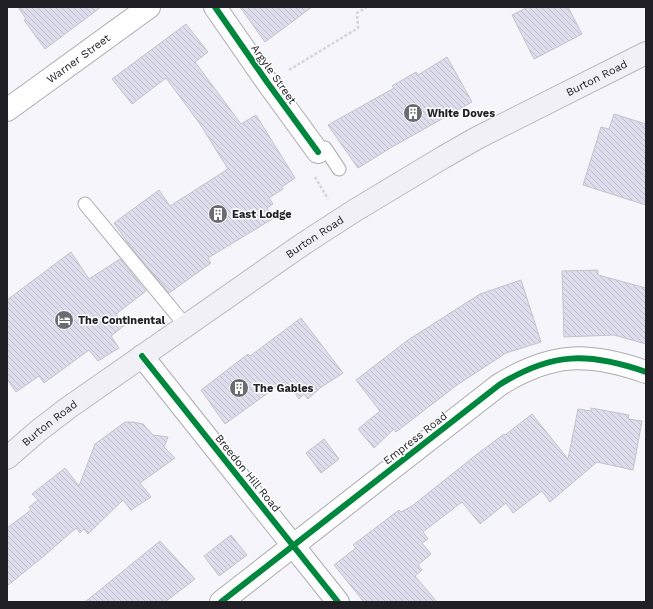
<svg xmlns="http://www.w3.org/2000/svg" width="653" height="609" viewBox="0 0 653 609" font-family="'Work Sans',sans-serif">
  <defs>
    <pattern id="building-back-hatch" width="6" height="6" patternUnits="userSpaceOnUse"><rect width="6" height="6" fill="#dedded"/><path d="M-1 5l2 2M0 0l6 6M5-1l2 2" fill="none" stroke="#bebdcb"/></pattern>
  </defs>
  <rect width="100%" height="100%" fill="#f5f5fb"/>
  <path fill="url(#building-back-hatch)" stroke="#c3c3c9" d="M18,7h83l-56,42 -21,-29 2,-1z
    M240,7h72l-47,35z
    M528,7h40l14,27 -48,25 -22,-44z
    M186,24l22,28 -13,10 46,62 15,-9 39,63 -13,9 1,2 -14,9 4,6 -6,4 7,10 -66,40 3,5 -42,30 -39,-47 -16,-23 45,-33 11,16 58,-37 -28,-45 -34,-46 -34,26 -20,-25z
    M447,57l25,45 -80,45 -34,21 -30,-43 66,-37 -2,-2 24,-14 2,3z
    M614,114l32,10v81l-63,-20 18,-58 8,2z
    M71,252l18,27 31,-20 26,32 -30,23 9,11 -14,11 8,12 -21,13 -9,-11 -45,33 -5,-7 -23,16 -9,-13v-79z
    M598,270v5l48,13v56l-32,-9 -50,2 -2,-66z
    M521,280l20,62 -35,11 -49,32 -61,47 -2,-3 -20,19 -16,-19 22,-18 -24,-31 52,-40 72,-46z
    M301,318l42,55 -23,15 -12,11 -4,-5 -5,5 -9,-14 -3,2 -4,-5 -58,42 -24,-34 47,-36 2,2z
    M591,408l38,7 -1,4 14,2 -9,49 -36,-8 -47,40 -8,-11 -29,22 -7,-10 -26,21 -18,-22 -39,30 5,7 -6,4 9,11 -13,11 4,5 -7,6 22,26h-73l-30,-37 22,-17 -3,-3 46,-35 2,2 11,-6 64,-51 28,-21 1,1 27,-21 36,45 10,-50 13,2z
    M125,422h8l10,2 10,11 15,2 -4,10 11,11 -35,25 11,14 -20,13 -8,-10 -35,34 -4,-5 -4,4 -4,-5 -32,28 -37,30v-58l24,-18 -2,-3 9,-7 -6,-6 33,-26 14,18 16,-42z
    M324,439l15,20 -18,14 -15,-20z
    M231,535l16,20 -28,21 -15,-20z
    M160,541l35,38 -30,23h-80z"/>
  <g fill="none" stroke-linecap="round" stroke-linejoin="round">
    <g stroke="#ababb1" stroke-width="15">
      <path id="service" d="M318,152l7,-4 14,21
        M85,204l101,122"/>
    </g>
    <g stroke="#ababb1" stroke-width="24">
      <g id="minor">
        <path d="M215,7l52,75 51,70"/>
        <path id="s1" d="M7,110l142,-103"/>
        <path d="M142,356l196,246"/>
        <path d="M221,602l278,-217c53,-33 89,-33 147,-13"/>
      </g>
    </g>
    <g stroke="#b9b8c5" stroke-width="24">
      <g id="primary">
        <path id="s2" d="M7,458l31,-27 30,-23 235,-164 51,-33 88,-53 35,-20 169,-85"/>
      </g>
    </g>
    <path stroke="#d5d5d6" stroke-width="2.5" stroke-dasharray="3 2" stroke-linecap="butt" d="M289,70l69,-42 -1,-15 10,-6
      M315,177l13,22"/>
    <use href="#service" stroke="#fefefe" stroke-width="13"/>
    <use href="#minor" stroke="#fefefe" stroke-width="22"/>
    <use href="#primary" stroke="#f1f0f7" stroke-width="22"/>
    <g stroke="#fff" stroke-width="8">
      <path id="cycleway" d="M215,7l52,75 51,70
        M142,356l196,246
        M221,602l278,-217c53,-33 89,-33 147,-13"/>
    </g>
    <use href="#cycleway" stroke="#00873e" stroke-width="6"/>
  </g>
  <defs>
    <g id="building-disc" transform="scale(1)"><circle r="9.5" fill="#6b6b71" stroke="#fff"/><path d="M-4-6H4V6H1V3H-1V6H-4ZM-2.5-4.3h1.7v1.8h-1.7ZM.8-4.3h1.7v1.8H.8ZM-2.5-1h1.7V.8h-1.7ZM.8-1h1.7V.8H.8Z" fill="#fff"/></g>
    <g id="hotel-disc" transform="scale(1)"><circle r="9.5" fill="#6b6b71" stroke="#fff"/><path d="M-6-4.5h1.5V1H6V5H4.5V3h-9V5H-6ZM-4 0a1.8 1.8 0 1 1 3.6 0ZM.5 0V-2.5h3Q6-2.5 6 0Z" fill="#fff"/></g>
  </defs>
  <g fill-rule="evenodd">
    <use href="#building-disc" x="413" y="113"/>
    <use href="#building-disc" x="218" y="214"/>
    <use href="#hotel-disc" x="64" y="320"/>
    <use href="#building-disc" x="239" y="388"/>
  </g>
  <g text-anchor="middle" stroke-width="3" stroke-linejoin="round" paint-order="stroke">
    <g font-size="11" fill="#202026" stroke="#fff">
      <text dy="4" stroke="none"><textPath href="#s1" startOffset="88">Warner Street</textPath></text>
      <text transform="translate(274 74) rotate(55)" y="4">Argyle Street</text>
      <text dy="4" stroke="none"><textPath href="#s2" startOffset="703">Burton Road</textPath></text>
      <text dy="4" stroke="none"><textPath href="#s2" startOffset="379">Burton Road</textPath></text>
      <text dy="4" stroke="none"><textPath href="#s2" startOffset="55">Burton Road</textPath></text>
      <text transform="translate(415 438) rotate(-38)" y="4">Empress Road</text>
      <text transform="translate(248 473) rotate(51)" y="4">Breedon Hill Road</text>
    </g>
    <g font-size="11" font-weight="bold" fill="#202026" stroke="#fff" text-anchor="start">
      <text x="427" y="117">White Doves</text>
      <text x="232" y="218">East Lodge</text>
      <text x="78" y="324">The Continental</text>
      <text x="253" y="392">The Gables</text>
    </g>
  </g>
  <rect width="653" height="609" fill="none" stroke="#202026" stroke-width="16"/>
</svg>
